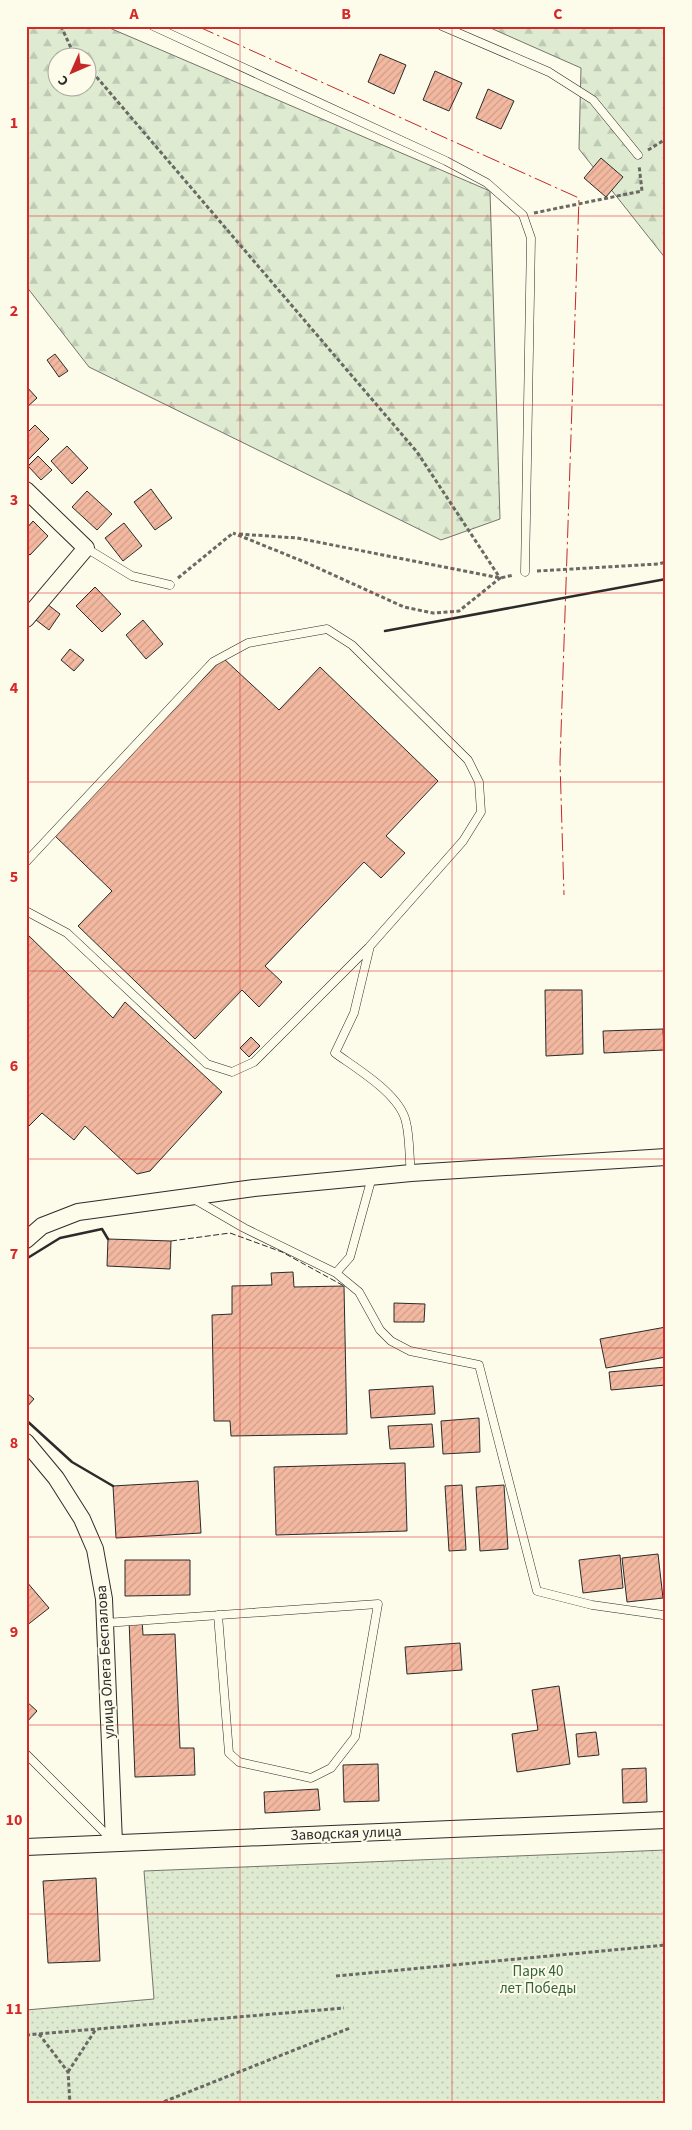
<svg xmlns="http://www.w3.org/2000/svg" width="692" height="2130" viewBox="0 0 692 2130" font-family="'Source Sans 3',sans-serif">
  <defs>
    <pattern id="forest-firs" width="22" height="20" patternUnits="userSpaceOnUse" patternTransform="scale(1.25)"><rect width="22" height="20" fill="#deebd1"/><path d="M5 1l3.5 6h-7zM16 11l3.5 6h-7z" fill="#bfcab4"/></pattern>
    <pattern id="park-dots" width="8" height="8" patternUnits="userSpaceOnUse" patternTransform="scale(1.25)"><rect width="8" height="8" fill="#deebd1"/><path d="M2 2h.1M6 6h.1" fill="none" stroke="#bfcab4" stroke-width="1.8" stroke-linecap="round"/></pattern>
    <pattern id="building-hatch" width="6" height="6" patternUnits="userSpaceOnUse" patternTransform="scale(1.25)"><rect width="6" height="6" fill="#f2b8a0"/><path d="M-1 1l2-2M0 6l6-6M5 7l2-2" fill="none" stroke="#d09e8a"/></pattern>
  </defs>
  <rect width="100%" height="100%" fill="#fdfbea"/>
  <path fill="url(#forest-firs)" stroke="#74746e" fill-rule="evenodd" d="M26,26h79l385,165 10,328 -59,21 -352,-173 -63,-81zM58,58h30v30h-30z
    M486,26h180v233l-87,-110 2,-81z"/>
  <path fill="url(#park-dots)" stroke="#74746e" d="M666,1850v254h-640v-94l128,-11 -10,-128z"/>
  <path fill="url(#building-hatch)" stroke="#2b2b2b" d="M380,54l26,11 -12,29 -26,-12z
    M435,71l27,12 -13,28 -26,-11z
    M488,89l26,12 -13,28 -25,-11z
    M601,158l22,19 -17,20 -22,-19z
    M55,354l13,17 -9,6 -12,-17z
    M26,386l11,12 -11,10z
    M35,425l14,14 -23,23v-28z
    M67,446l21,22 -16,16 -21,-23z
    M38,456l14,14 -11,10 -13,-14z
    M151,489l21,29 -17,12 -21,-28z
    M87,491l25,23 -15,16 -25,-23z
    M33,521l15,15 -18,19 -4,-3v-23z
    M124,523l18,23 -19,15 -18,-23z
    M95,587l26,27 -19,18 -26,-26z
    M47,604l13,10 -11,16 -13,-10z
    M143,620l20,24 -17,15 -20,-24z
    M70,649l14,11 -10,11 -13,-11z
    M223,658l56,52 41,-43 118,114 -52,55 19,17 -24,25 -17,-16 -99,104 17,16 -23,25 -17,-17 -47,49 -117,-113 34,-35 -58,-56z
    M26,933l87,85 12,-16 97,90 -72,79 -13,3 -52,-48 -11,14 -32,-27 -16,16z
    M545,990h37l1,64 -37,2z
    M663,1029l1,21 -60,3 -1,-22z
    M251,1037l9,9 -11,11 -9,-9z
    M108,1239l63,2 -1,28 -63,-3z
    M293,1272l1,15 50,-1 3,148 -116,2 -1,-15h-16l-2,-106 20,-1v-28l40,-1 -1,-12z
    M394,1303l31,1 -1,18h-30z
    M666,1327v30l-60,11 -6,-29z
    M666,1367v18l-55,5 -2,-18z
    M433,1386l2,28 -64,4 -2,-28z
    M26,1392l8,7 -8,9z
    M479,1418l1,34 -37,2 -2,-33z
    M432,1424l2,23 -44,2 -2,-23z
    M405,1463l2,68 -131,4 -2,-68z
    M198,1481l3,52 -85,5 -3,-52z
    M462,1485l4,65 -17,1 -4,-65z
    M504,1485l4,64 -28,2 -4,-64z
    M658,1554l5,44 -36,4 -5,-44z
    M620,1555l3,33 -40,5 -4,-33z
    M125,1560h65v35l-65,1z
    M26,1581l23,27 -23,18z
    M129,1619h13l1,16 32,-1 5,114h14l1,27 -60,2z
    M460,1643l2,27 -55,4 -2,-27z
    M559,1686l11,78 -53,8 -5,-38 26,-4 -6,-40z
    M26,1701l11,10 -11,12z
    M596,1732l3,23 -21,2 -2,-23z
    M378,1764l1,37 -35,1 -1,-37z
    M646,1768l1,34 -24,1 -1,-34z
    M318,1789l2,21 -55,3 -1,-21z
    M96,1878l4,83 -52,2 -5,-82z"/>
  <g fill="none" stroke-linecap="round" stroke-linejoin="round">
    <g stroke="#2b2b2b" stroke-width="9">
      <path id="lane" d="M153,26l293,135 41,22 36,32 8,23 -6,334
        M442,26l107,46 44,28 45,55
        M86,548l46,28 38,9
        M26,862l187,-200 35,-19 79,-14 25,16 116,115 11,22 2,30 -18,29 -93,105 -16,67 -19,40c22,16 65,41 71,69 4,16 3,35 5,51
        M26,911l41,22 140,131 25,8 22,-10 114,-114
        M194,1199l50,29 92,45 23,19 21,38 11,11 19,10 69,14 58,226 55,14 71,10
        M336,1273l14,-16 22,-80
        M105,1623l273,-19 -23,133 -24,31 -20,10 -72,-16 -10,-9 -11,-138
        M26,1754l87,87"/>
    </g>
    <g stroke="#2b2b2b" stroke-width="18">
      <path id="street" d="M26,490l60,58 -60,71
        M26,1240l16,-14 36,-14 176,-24 157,-15 255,-16
        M26,1442l30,36 26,41 13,30 9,50 10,244
        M26,1847l640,-27"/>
    </g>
    <path stroke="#6a6964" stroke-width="3" stroke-dasharray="4 2.5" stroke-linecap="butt" d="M61,26l10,22 8,10
      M88,67l329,385 83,126 -41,33 -26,2 -29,-6 -97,-44 -74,-30
      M648,150l18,-11
      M534,213l108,-22 -3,-26
      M239,534l58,4 203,40 14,-3
      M537,571l121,-7 8,-2
      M178,578l55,-45
      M336,1976l330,-31
      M39,2034l29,38 2,32
      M26,2035l318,-27
      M68,2072l28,-43
      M158,2104l192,-76"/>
    <use href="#lane" stroke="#fdfbea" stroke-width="8"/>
    <use href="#street" stroke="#fdfbea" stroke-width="16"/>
    <path stroke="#2b2b2b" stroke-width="1" stroke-dasharray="6 2.5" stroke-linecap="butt" d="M171,1241l59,-8 52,19 62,34"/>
    <path stroke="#2b2b2b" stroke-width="2.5" d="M385,631l281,-52
      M26,1259l34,-21 42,-9 6,10
      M26,1420l46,42 41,24"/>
    <path stroke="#c62828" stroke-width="1" stroke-dasharray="18 4 2.5 4" stroke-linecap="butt" d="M197,26l382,172 -19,564 4,133"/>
  </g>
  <path fill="none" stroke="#d62828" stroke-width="1" stroke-opacity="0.55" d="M240,26v2078M452,26v2078M26,216h640M26,405h640M26,593h640M26,782h640M26,971h640M26,1159h640M26,1348h640M26,1537h640M26,1725h640M26,1914h640"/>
  <g text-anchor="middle" stroke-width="4" stroke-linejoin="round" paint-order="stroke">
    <g font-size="15" fill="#2b2b2b" stroke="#fdfbea">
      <text transform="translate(105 1662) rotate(-93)" y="5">улица Олега Беспалова</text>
      <text transform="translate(346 1833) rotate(-2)" y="5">Заводская улица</text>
    </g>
    <g font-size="15" fill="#34623c" stroke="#fdfbea">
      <text x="538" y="1976">Парк 40<tspan x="538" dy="17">лет Победы</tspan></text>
    </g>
  </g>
  <rect width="692" height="2130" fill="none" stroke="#fdfbea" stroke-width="55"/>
  <g transform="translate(72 72) rotate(225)"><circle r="24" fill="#fdfbea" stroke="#a9a89e"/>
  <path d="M0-4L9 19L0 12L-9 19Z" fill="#c62828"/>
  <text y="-8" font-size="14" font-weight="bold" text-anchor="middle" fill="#2b2b2b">С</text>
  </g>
  <rect x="28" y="28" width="636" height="2074" fill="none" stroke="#d62828" stroke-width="2"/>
  <g font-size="16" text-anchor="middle" font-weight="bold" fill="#d62828">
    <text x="134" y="19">A</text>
    <text x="346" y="19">B</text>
    <text x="558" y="19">C</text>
    <text x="14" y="128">1</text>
    <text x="14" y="316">2</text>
    <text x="14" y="505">3</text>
    <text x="14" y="693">4</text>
    <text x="14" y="882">5</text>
    <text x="14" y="1071">6</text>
    <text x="14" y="1259">7</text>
    <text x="14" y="1448">8</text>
    <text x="14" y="1637">9</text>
    <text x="14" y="1825">10</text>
    <text x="14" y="2014">11</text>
  </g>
</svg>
